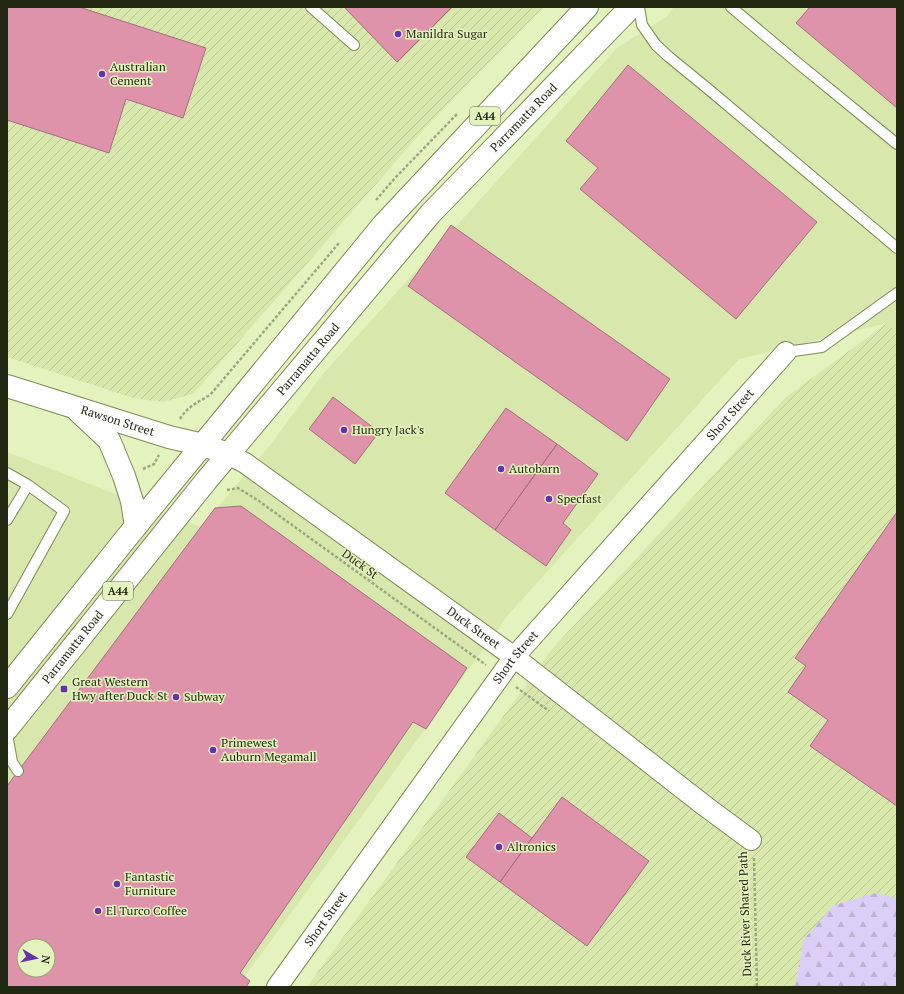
<svg xmlns="http://www.w3.org/2000/svg" width="904" height="994" viewBox="0 0 904 994" font-family="'PT Serif',serif">
  <defs>
    <pattern id="industrial-furrows" width="10" height="10" patternUnits="userSpaceOnUse"><rect width="10" height="10" fill="#d8e8ac"/><path d="M-1 1l2-2M0 10L10 0M9 11l2-2" fill="none" stroke="#b9c793"/></pattern>
    <pattern id="forest-firs" width="22" height="20" patternUnits="userSpaceOnUse"><rect width="22" height="20" fill="#dbcff7"/><path d="M5 1l3.5 6h-7zM16 11l3.5 6h-7z" fill="#bcb2d3"/></pattern>
  </defs>
  <rect width="100%" height="100%" fill="#e4f2bd"/>
  <path fill="#d8e8ac" fill-rule="evenodd" d="M674,7h223v326l-10,-10 -148,36 -230,255 -272,373h-230v-535l194,75 69,-82 52,-70 295,-327 49,-31zM24,946h24v24h-24z"/>
  <path fill="url(#industrial-furrows)" d="M7,7h537l-118,120 -233,267 -30,8 -30,-4 -126,-41z
    M887,323l10,10v588l-44,66h-546l245,-338 233,-251z"/>
  <path fill="url(#forest-firs)" d="M876,893l21,5v89h-102l9,-48 30,-34z"/>
  <path fill="#de93ab" stroke="#a36e7e" fill-rule="evenodd" d="M7,7h72l127,41 -23,70 -57,-19 -17,54 -102,-33z
    M344,7h108l-55,55z
    M810,7h87v101l-101,-85z
    M628,65l189,157 -81,97 -156,-130 18,-21 -32,-27z
    M451,225l219,154 -43,62 -219,-155z
    M333,397l46,35 -24,32 -46,-35z
    M506,408l51,36 -62,86 -50,-37z
    M557,444l41,30 -35,49 8,7 -25,36 -51,-36z
    M241,506l226,162 -41,61 -13,-7 -173,251 10,8 -4,6h-239v-201l208,-278zM24,946h24v24h-24z
    M897,512v294l-87,-60 18,-26 -40,-28 18,-26 -11,-8z
    M562,797l87,64 -62,85 -87,-64z
    M499,813l33,25 -32,44 -34,-25z"/>
  <g fill="none" stroke-linecap="round" stroke-linejoin="round">
    <g stroke="#7d8958" stroke-width="12">
      <path id="service" d="M311,7l43,38
        M639,7l3,18 14,20 13,12 38,31 190,160
        M731,7l68,57 98,80
        M786,352l36,-5 75,-54
        M7,473l21,12 -21,35
        M7,614l57,-103 -36,-26
        M7,734l5,28 6,9"/>
    </g>
    <g stroke="#7d8958" stroke-width="22">
      <g id="minor">
        <path id="s1" d="M228,454l17,9 269,194 191,149 46,34"/>
        <path id="s2" d="M277,987l237,-330 272,-305"/>
      </g>
    </g>
    <g stroke="#7d8958" stroke-width="24">
      <g id="secondary">
        <path id="s3" d="M7,386l162,51 34,8 25,9"/>
        <path d="M78,411l31,29 15,36 8,25 4,25"/>
      </g>
    </g>
    <g stroke="#7d8958" stroke-width="24">
      <g id="trunk">
        <path d="M7,687l129,-161 247,-301 204,-218"/>
        <path id="s4" d="M7,729l199,-248 225,-268 200,-206"/>
      </g>
    </g>
    <path stroke="#9ba67d" stroke-width="2.5" stroke-dasharray="3 2" stroke-linecap="butt" d="M376,200l19,-22 63,-65
      M180,419c7,-12 18,-17 30,-24l129,-152
      M143,469l11,-5 5,-9
      M227,490l11,-2 18,11 230,166
      M516,687l33,24
      M754,858l3,129"/>
    <use href="#service" stroke="#fff" stroke-width="10"/>
    <use href="#minor" stroke="#fff" stroke-width="20"/>
    <use href="#secondary" stroke="#fff" stroke-width="22"/>
    <use href="#trunk" stroke="#fff" stroke-width="22"/>
  </g>
  <g fill="#6731a8" stroke="#e4f2bd" stroke-width="1.5">
    <circle cx="398" cy="34" r="4"/>
    <circle cx="102" cy="74" r="4"/>
    <circle cx="344" cy="430" r="4"/>
    <circle cx="501" cy="469" r="4"/>
    <circle cx="549" cy="499" r="4"/>
    <rect x="60" y="685" width="8" height="8" rx="2"/>
    <circle cx="176" cy="697" r="4"/>
    <circle cx="213" cy="750" r="4"/>
    <circle cx="499" cy="847" r="4"/>
    <circle cx="117" cy="884" r="4"/>
    <circle cx="98" cy="911" r="4"/>
  </g>
  <g text-anchor="middle" stroke-width="3" stroke-linejoin="round" paint-order="stroke">
    <g fill="#e4f2bd" stroke="#5d6546" stroke-width="1">
      <rect x="470" y="107" width="30" height="18" rx="3"/>
      <rect x="103" y="582" width="30" height="18" rx="3"/>
    </g>
    <g font-size="11" font-weight="bold" fill="#232813">
      <text x="485" y="120">A44</text>
      <text x="118" y="595">A44</text>
    </g>
    <g font-size="12" fill="#232813" stroke="#e4f2bd" text-anchor="start">
      <text x="406" y="38">Manildra Sugar</text>
      <text x="110" y="71">Australian<tspan x="110" dy="14">Cement</tspan></text>
      <text x="352" y="434">Hungry Jack's</text>
      <text x="509" y="473">Autobarn</text>
      <text x="557" y="503">Specfast</text>
      <text x="72" y="686">Great Western<tspan x="72" dy="14">Hwy after Duck St</tspan></text>
      <text x="184" y="701">Subway</text>
      <text x="221" y="747">Primewest<tspan x="221" dy="14">Auburn Megamall</tspan></text>
      <text x="507" y="851">Altronics</text>
      <text x="125" y="881">Fantastic<tspan x="125" dy="14">Furniture</tspan></text>
      <text x="106" y="915">El Turco Coffee</text>
    </g>
    <g font-size="12" fill="#232813" stroke="#e4f2bd">
      <text dy="4" stroke="none"><textPath href="#s4" startOffset="801">Parramatta Road</textPath></text>
      <text dy="4" stroke="none"><textPath href="#s4" startOffset="477">Parramatta Road</textPath></text>
      <text dy="4" stroke="none"><textPath href="#s2" startOffset="731">Short Street</textPath></text>
      <text dy="4" stroke="none"><textPath href="#s3" startOffset="116">Rawson Street</textPath></text>
      <text transform="translate(360 564) rotate(36)" y="4">Duck St</text>
      <text dy="4" stroke="none"><textPath href="#s1" startOffset="301">Duck Street</textPath></text>
      <text dy="4" stroke="none"><textPath href="#s4" startOffset="105">Parramatta Road</textPath></text>
      <text dy="4" stroke="none"><textPath href="#s2" startOffset="407">Short Street</textPath></text>
      <text transform="translate(745 914) rotate(-92)" y="4">Duck River Shared Path</text>
      <text dy="4" stroke="none"><textPath href="#s2" startOffset="84">Short Street</textPath></text>
    </g>
  </g>
  <rect width="904" height="994" fill="none" stroke="#232813" stroke-width="16"/>
  <g transform="translate(36 958) rotate(99)"><circle r="19" fill="#e4f2bd" stroke="#97a179"/>
  <path d="M0-3L7 15L0 10L-7 15Z" fill="#6731a8"/>
  <text y="-6" font-size="11" font-weight="bold" text-anchor="middle" fill="#232813">N</text>
  </g>
</svg>
